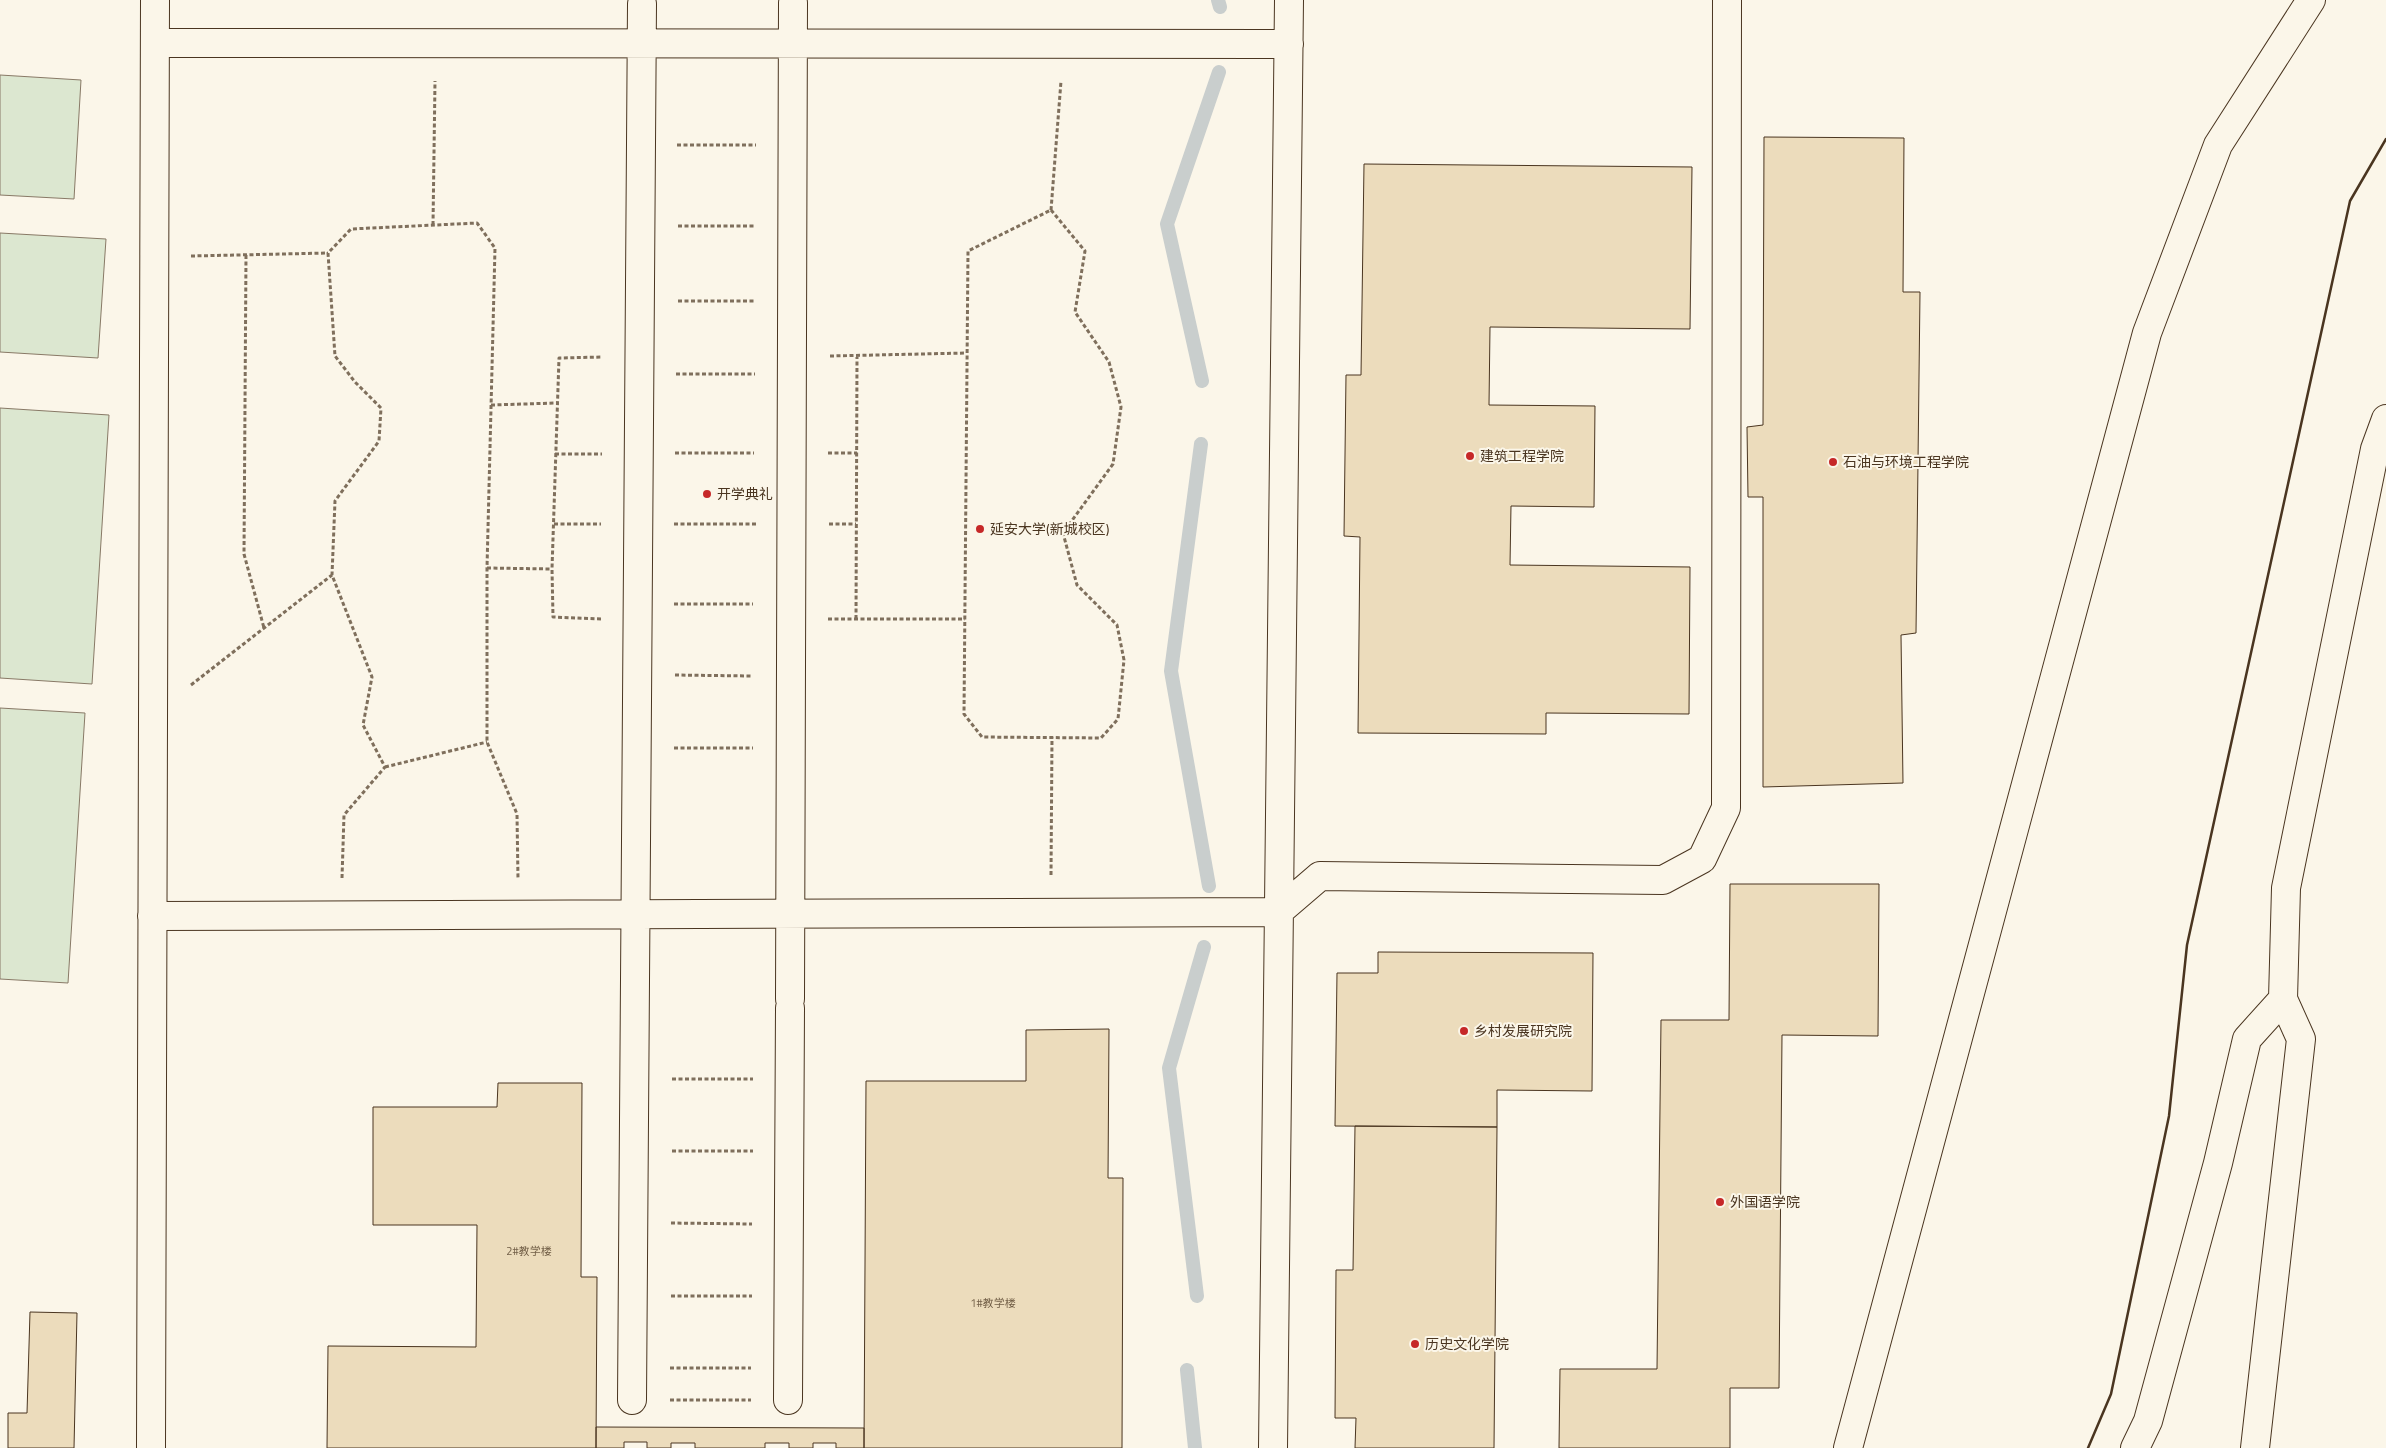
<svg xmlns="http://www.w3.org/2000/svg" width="2386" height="1448" viewBox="0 0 2386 1448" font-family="'Titillium Web','Noto Sans SC',sans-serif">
  <rect width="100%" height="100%" fill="#fbf6e9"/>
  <path fill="#dce7d0" stroke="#887966" d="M0,75l81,5 -7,119 -74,-4z
    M0,233l106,6 -8,119 -98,-6z
    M0,408l109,7 -17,269 -92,-6z
    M0,708l85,5 -17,270 -68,-4z"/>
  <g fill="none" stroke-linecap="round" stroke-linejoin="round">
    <path stroke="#c9cecd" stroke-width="14" d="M1218,0l2,7
      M1202,381l-35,-157 52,-152
      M1201,444l-30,227 38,215
      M1197,1296l-28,-228 35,-121
      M1187,1370l8,78"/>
  </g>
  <path fill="#ecdcbc" stroke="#4a3520" d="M1764,137l140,1 -1,154h17l-4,341 -15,2 2,148 -140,4v-290h-15l-1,-70 16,-2z
    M1364,164l328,3 -2,162 -200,-2 -1,78 106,1 -1,101 -83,-1 -1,59 180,2 -1,147 -143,-1v21l-188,-1 2,-196 -16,-1 2,-161h15z
    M1730,884h149l-1,152 -96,-1 -3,353h-49v60h-171l1,-79h97l4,-349h68z
    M1378,952l215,1 -1,138 -95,-1v37l-162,-1 2,-153h41z
    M1109,1029l-1,149h15l-1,270h-258l2,-367h160v-51z
    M498,1083h84l-1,194h16l-1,171h-269l1,-102 148,1 1,-122h-104v-118h124z
    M1355,1126l142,1 -3,321h-139l1,-30h-21l1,-148h17z
    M30,1312l47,1 -3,135h-66v-35h19z
    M596,1427l268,1v20h-28v-5h-23v5h-24v-5h-24v5h-70v-5h-24v5h-24v-6h-23v6h-28z"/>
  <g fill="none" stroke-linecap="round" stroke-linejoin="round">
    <g stroke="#4a3520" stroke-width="30">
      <path id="street" d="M155,43l1134,1
        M152,916l1126,-4 42,-36 343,4 39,-21 24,-51 1,-808
        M790,999l3,-996
        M632,1400l10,-1396
        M788,1400l2,-392
        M151,1448l4,-1448
        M1273,1448l16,-1448
        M2135,1448l13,-27 70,-258 29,-124 36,-40
        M2255,1448l46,-409 -18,-40 3,-111 89,-439 11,-30"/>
    </g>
    <g stroke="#4a3520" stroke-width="30">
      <path id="secondary" d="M1848,1448l299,-1115 71,-188 93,-145"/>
    </g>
    <path stroke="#7f6f5c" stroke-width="3" stroke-dasharray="4 2.5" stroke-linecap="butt" d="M677,145h79
      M1051,210l34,41 -10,61 34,50 12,45 -8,57 -50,69 14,52 40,40 7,35 -6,59 -17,19 -119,-1 -18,-23 4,-463z
      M1051,210l10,-129
      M433,225l2,-144
      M678,226h76
      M246,255l-2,299 20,74
      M191,256l137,-3
      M678,301h76
      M830,356l136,-3
      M676,374h79
      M491,405l66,-2
      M675,453h79
      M828,453h29
      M555,454h47
      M554,524h47
      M674,524h82
      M829,524h27
      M487,568l65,1
      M674,604h79
      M601,619l-48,-2 -1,-48 7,-211 43,-1
      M828,619h137
      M856,619l1,-262
      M675,675l78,1
      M191,685l141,-110
      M674,748h79
      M385,767l102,-25
      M1051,875l1,-138
      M342,878l2,-63 41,-48 -22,-42 9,-48 -40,-102 3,-74 44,-60 2,-33 -26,-26 -20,-26 -7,-103 23,-24 126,-6 18,25 -8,320v174l30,72 1,65
      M672,1079h81
      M672,1151h81
      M671,1223l81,1
      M671,1296h81
      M670,1368h81
      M670,1400h81"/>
    <use href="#street" stroke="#fbf6e9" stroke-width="28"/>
    <use href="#secondary" stroke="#fbf6e9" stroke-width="28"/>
    <path stroke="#4a3520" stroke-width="2.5" d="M2088,1448l23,-54 58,-278 18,-171 163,-744 36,-62"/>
  </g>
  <g fill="#c62828" stroke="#fbf6e9" stroke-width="2">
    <circle cx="1470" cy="456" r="5"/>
    <circle cx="1833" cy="462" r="5"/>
    <circle cx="707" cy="494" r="5"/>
    <circle cx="980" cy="529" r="5"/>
    <circle cx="1464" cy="1031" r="5"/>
    <circle cx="1720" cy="1202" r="5"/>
    <circle cx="1415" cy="1344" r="5"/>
  </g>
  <g text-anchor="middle" stroke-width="4" stroke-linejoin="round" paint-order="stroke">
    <g font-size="11" fill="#725f47">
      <text x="529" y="1255">2#教学楼</text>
      <text x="993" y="1307">1#教学楼</text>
    </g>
    <g font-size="14" fill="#4a3520" stroke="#fbf6e9" text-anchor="start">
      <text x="1480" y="461">建筑工程学院</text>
      <text x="1843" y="467">石油与环境工程学院</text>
      <text x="717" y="499">开学典礼</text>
      <text x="990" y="534">延安大学(新城校区)</text>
      <text x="1474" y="1036">乡村发展研究院</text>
      <text x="1730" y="1207">外国语学院</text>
      <text x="1425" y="1349">历史文化学院</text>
    </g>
  </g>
</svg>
